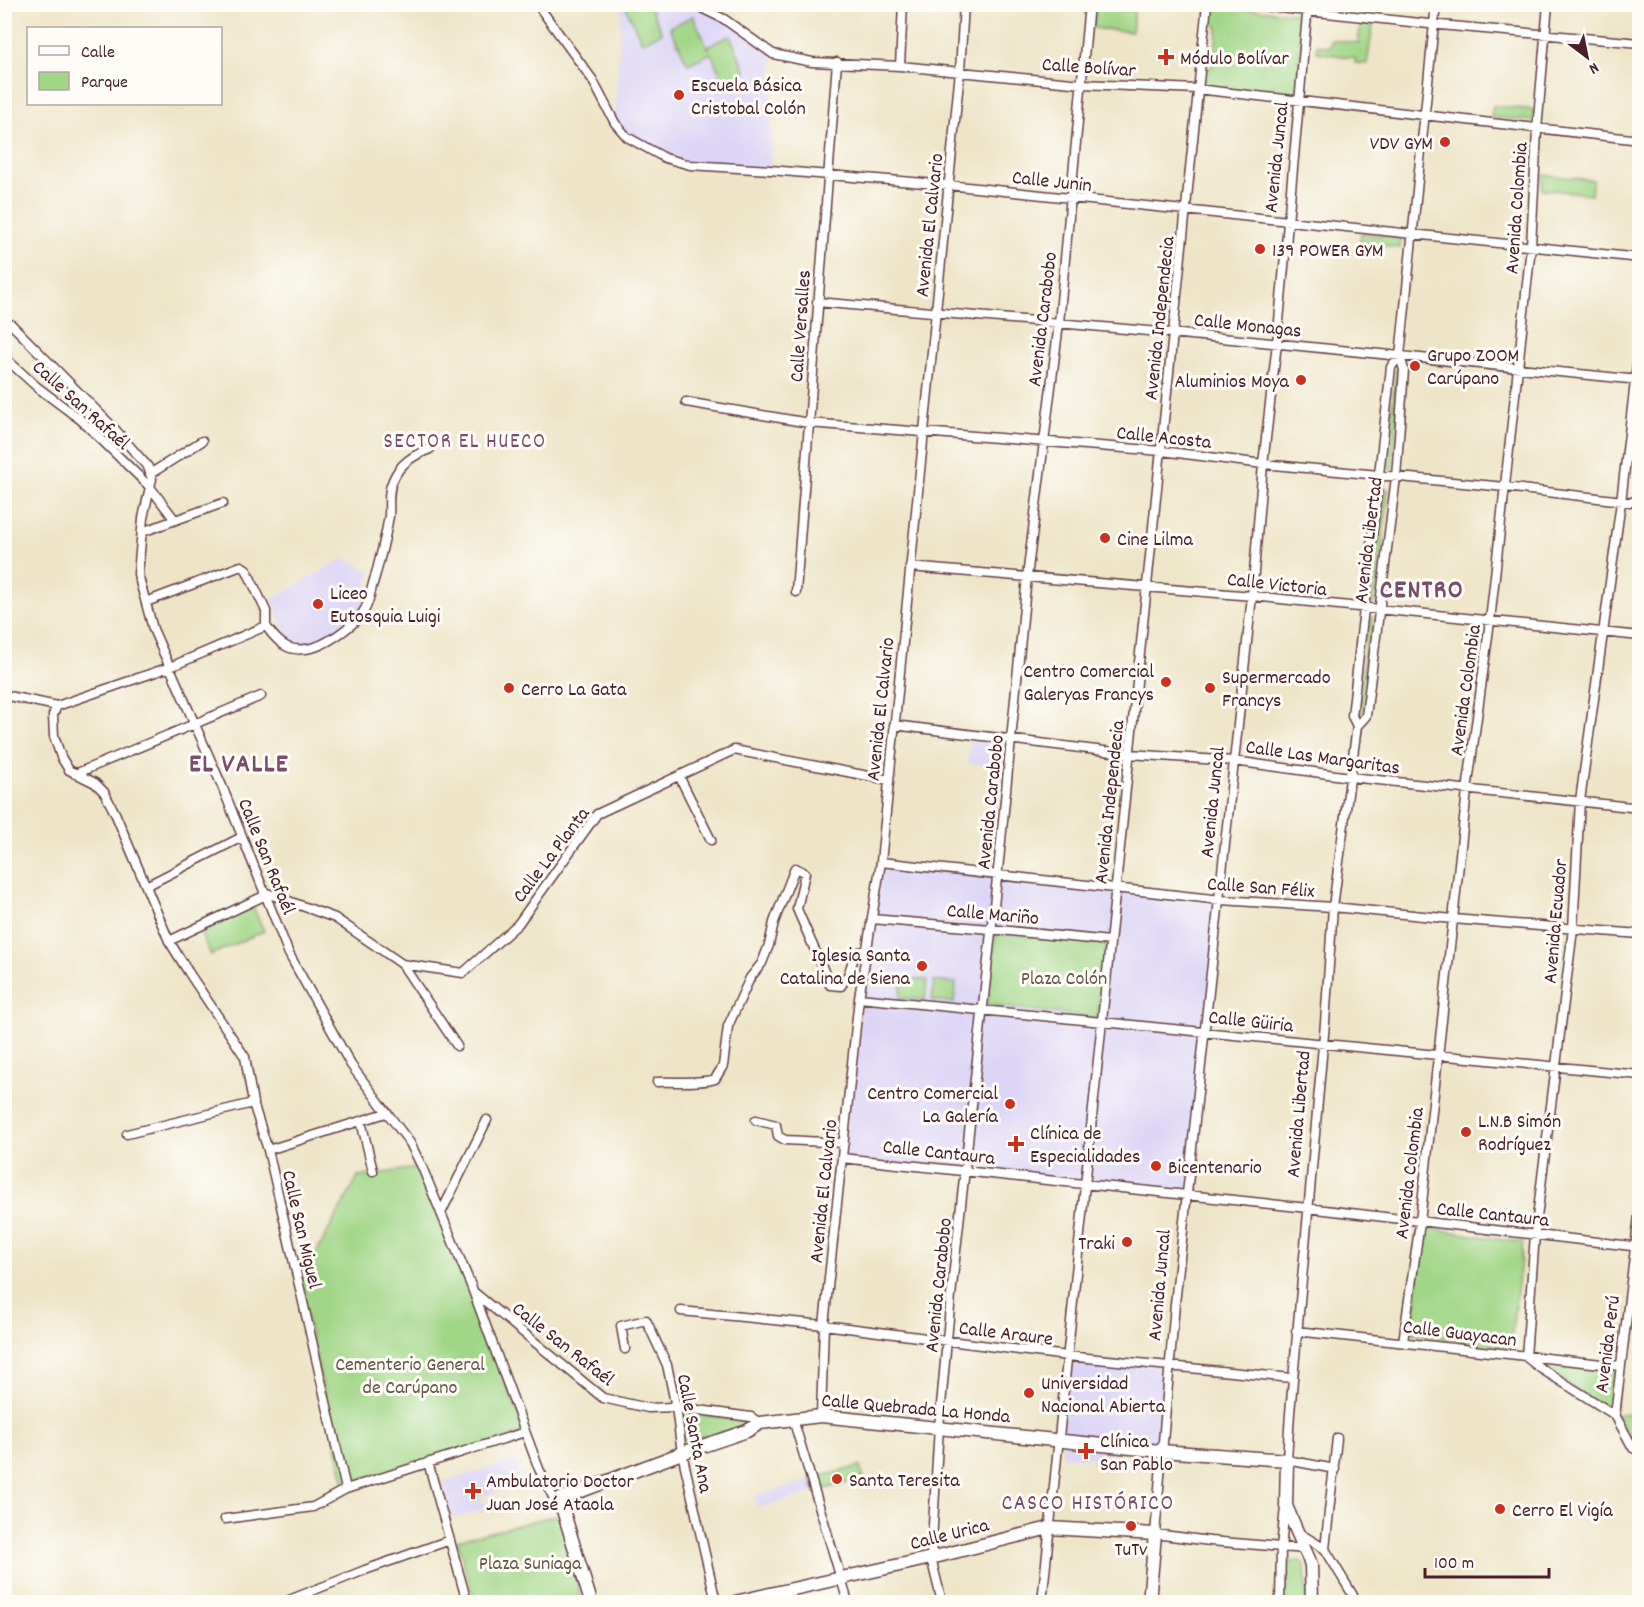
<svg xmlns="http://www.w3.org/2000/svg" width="1644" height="1607" viewBox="0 0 1644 1607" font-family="Dekko,sans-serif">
  <rect width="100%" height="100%" fill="#fdfcf7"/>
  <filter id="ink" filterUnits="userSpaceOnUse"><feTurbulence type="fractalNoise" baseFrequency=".0167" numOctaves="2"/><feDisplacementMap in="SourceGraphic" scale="12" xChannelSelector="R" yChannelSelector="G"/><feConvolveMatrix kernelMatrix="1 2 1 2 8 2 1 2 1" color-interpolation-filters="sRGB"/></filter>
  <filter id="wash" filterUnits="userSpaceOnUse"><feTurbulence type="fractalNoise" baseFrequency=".008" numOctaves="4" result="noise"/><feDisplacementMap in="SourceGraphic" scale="24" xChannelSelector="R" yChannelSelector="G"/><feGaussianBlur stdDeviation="1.35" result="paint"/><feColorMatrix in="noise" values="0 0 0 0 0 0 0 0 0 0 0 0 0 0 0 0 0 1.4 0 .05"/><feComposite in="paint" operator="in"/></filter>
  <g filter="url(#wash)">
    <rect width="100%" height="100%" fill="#eee5c8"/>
    <path fill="#ddd5f6" d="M621,5h72l31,14 49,35 -3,116 -80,-5 -63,-28 -12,-14z
      M344,558l27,13 -9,37 -10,13 -41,22 -7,3 -14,-4 -19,-42z
      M970,739l34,3 -2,25 -35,-4z
      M881,862l340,38 -35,295 -344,-37z
      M1067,1356l100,10 -9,84 -99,-11z
      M1063,1444l47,2 -1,14 -47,-4z
      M516,1460l7,25 -42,12 4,12 -32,10 -11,-37z
      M860,1466l3,12 -105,30 -3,-12z"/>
    <path fill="#a2d687" stroke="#767a59" stroke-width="1.5" d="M634,4l15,1 13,28 -20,9 -16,-34z
      M1096,5h39l-3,27 -39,-4z
      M1209,6l95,8 -8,85 -96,-14 2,-14 11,-5 5,-39 -11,-8z
      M693,16l16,34 -1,-4 22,-10 16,36 -23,9 -12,-28 -23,11 -18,-37z
      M1361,23l12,2 -6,39 -12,-1v-5l-38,-6v-7l13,2 1,-7 27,3z
      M1493,106l41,4 -1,11 -42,-4z
      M1543,175l50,5 -2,14 -49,-5z
      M1361,233l40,5 -1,10 -40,-6z
      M1399,367l1,19 -8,82 -2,2 -5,-4 11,-96z
      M1386,489h2l-1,18 -12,93 -1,4 -3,1 12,-112z
      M1372,617l1,3 -10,95 -5,4 9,-97 1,-3z
      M252,905l12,26 -53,24 -12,-26z
      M996,932l111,12 -10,74 -110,-13z
      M902,978l25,2 -2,20 -25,-2z
      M934,981l22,2 -2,20 -22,-3z
      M422,1167l103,265 -179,57 -47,-205 59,-107z
      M1422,1227l101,16 -13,105 -97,-14z
      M1526,1357l94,9 -5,49 16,-2 8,11v27l-24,-36z
      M679,1410l76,13 -72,25z
      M860,1466l3,12 -48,14 -4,-13z
      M558,1515l24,87h-107l-18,-62z
      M1301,1561l4,5 2,36h-24l4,-37 3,-3z"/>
  </g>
  <g filter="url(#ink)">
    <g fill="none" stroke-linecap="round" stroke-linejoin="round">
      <g stroke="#633d43" stroke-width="11">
        <path id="minor" d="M537,4l55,75 23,44 12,14 38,21 25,7 80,5 178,15 692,73
          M693,4l31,15 49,35 39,8 88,4 182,18 115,5 443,51
          M1242,4l187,20 211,19
          M900,66l3,-62
          M817,302l354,31 468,47
          M11,324l100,101 37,42 4,12 -2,8 25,33
          M1640,339l-19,163 -41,299 -7,128 -38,305 -9,123 14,11 75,47 18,33 7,3
          M4,357l33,30 44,33 69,67 -7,31 -5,56 15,55 69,157 67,168 62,111 59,78 12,24 50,121 67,181 16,32
          M686,402l123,21 353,28 101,13 242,23 135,16
          M150,474l52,-33
          M142,532l81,-29
          M910,567l342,29 388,40
          M796,592l41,-530
          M266,626c14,20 25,28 49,21 15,-5 43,-24 50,-38 4,-7 5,-15 7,-22 7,-23 13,-47 17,-71 1,-13 -2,-24 4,-36 7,-17 21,-25 37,-31
          M4,695l53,11 113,-39 96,-41v-15l-20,-42 -5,-3 -95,36
          M57,706l-4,9 1,21 7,21 8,13 26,13 9,9 11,21 54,128 20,32 56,84 8,46
          M894,725l235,29 105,7 116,16 290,31
          M1357,726l9,-10 30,-239 8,-107 -4,-14 36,-352
          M75,774l186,-78
          M679,776l32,64
          M881,862l340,38 112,7 120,12 187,15
          M146,886l96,-49
          M264,892l71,26 67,46 61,9 55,-49 79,-110 137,-64 155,30
          M872,919l118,10 120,12
          M169,941l97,-46
          M402,964l55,82
          M859,998l781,77
          M657,1082c17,-1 43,2 58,-3l8,-13 5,-40 22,-48 12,-15 7,-18 5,-23 21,-54 10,5 -8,36 33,76 11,1 8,-13 6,-20 12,-3
          M756,1120l20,5 2,11 7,4 59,3
          M361,1121l12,50
          M127,1134l126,-31 15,47 78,339
          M268,1150l118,-37
          M842,1158l466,50 332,39
          M441,1213l46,-93
          M475,1293l128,105 45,10 28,-1 75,10 9,6
          M681,1311l143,14 243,31 225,22
          M1296,1331l324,35
          M1403,1342l17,-120 47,-431 23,-170 28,-253 13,-122 6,-116 11,-126
          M625,1349l-4,-23 25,-6 21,45 9,42 6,46 34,149
          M1615,1415l25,-208
          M821,1416l3,-91 35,-327 22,-136 79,-791 4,-67
          M793,1419l55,183
          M428,1462l39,140
          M1335,1469l-48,-9 3,-47 35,-390 8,-116 24,-181 -5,-10 39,-349 9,-11
          M225,1519l88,-12 33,-18 179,-57
          M1299,1533l26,16 32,53
          M1306,1549l-96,-8 -55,-7 20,-230 77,-708 11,-132 14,-121 31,-339
          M1325,1549l12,-111
          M284,1602l81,-32 85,-30
          M942,1602l-11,-44 8,-131 12,-131 49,-445 27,-274 32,-254 30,-319
          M1042,1602l165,-1598
          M1280,1602l1,-54 4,-41"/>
      </g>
      <g stroke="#633d43" stroke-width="15">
        <path id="secondary" d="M591,1602l-28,-92 -8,-9 127,-48 65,-22 13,-8 61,-7 340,35 126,9 -1,46 22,51 3,8 1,37
          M735,1602l196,-44 118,-30 106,6 -6,68"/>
      </g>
      <use href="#minor" stroke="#fff" stroke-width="8"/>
      <use href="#secondary" stroke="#fff" stroke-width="12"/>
    </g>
  </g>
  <g fill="#c8321e" stroke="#fdfcf7" stroke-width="2">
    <path d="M1163 48h6v6h6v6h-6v6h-6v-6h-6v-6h6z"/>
    <circle cx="679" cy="95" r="6"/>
    <circle cx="1445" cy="142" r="6"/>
    <circle cx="1260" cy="249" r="6"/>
    <circle cx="1415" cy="366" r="6"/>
    <circle cx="1301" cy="380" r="6"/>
    <circle cx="1105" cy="538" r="6"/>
    <circle cx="318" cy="604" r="6"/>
    <circle cx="1166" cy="682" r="6"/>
    <circle cx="509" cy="688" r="6"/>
    <circle cx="1210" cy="688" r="6"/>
    <circle cx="922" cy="966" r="6"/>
    <circle cx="1010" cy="1104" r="6"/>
    <circle cx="1466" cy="1132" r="6"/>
    <path d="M1013 1135h6v6h6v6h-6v6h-6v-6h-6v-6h6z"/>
    <circle cx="1156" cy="1166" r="6"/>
    <circle cx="1127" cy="1242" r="6"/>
    <circle cx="1029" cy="1393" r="6"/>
    <path d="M1083 1442h6v6h6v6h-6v6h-6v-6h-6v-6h6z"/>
    <circle cx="837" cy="1479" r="6"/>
    <path d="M470 1482h6v6h6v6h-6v6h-6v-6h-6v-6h6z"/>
    <circle cx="1500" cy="1509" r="6"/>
    <circle cx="1131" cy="1526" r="6"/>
  </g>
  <g text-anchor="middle" stroke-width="6" stroke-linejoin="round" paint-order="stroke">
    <g font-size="20" fill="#4a1f2b" stroke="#fdfcf7" text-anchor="start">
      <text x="1180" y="64">Módulo Bolívar</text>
      <text x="691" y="91">Escuela Básica<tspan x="691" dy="23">Cristobal Colón</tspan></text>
      <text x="1433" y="149" text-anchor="end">VDV GYM</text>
      <text x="1272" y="256">139 POWER GYM</text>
      <text x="1427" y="361">Grupo ZOOM<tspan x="1427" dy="23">Carúpano</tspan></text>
      <text x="1289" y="387" text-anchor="end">Aluminios Moya</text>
      <text x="1117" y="545">Cine Lilma</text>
      <text x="330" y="599">Liceo<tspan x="330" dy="23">Eutosquia Luigi</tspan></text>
      <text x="1154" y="677" text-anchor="end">Centro Comercial<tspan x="1154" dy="23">Galeryas Francys</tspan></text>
      <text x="1222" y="683">Supermercado<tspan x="1222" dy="23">Francys</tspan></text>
      <text x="521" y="695">Cerro La Gata</text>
      <text x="910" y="961" text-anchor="end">Iglesia Santa<tspan x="910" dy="23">Catalina de Siena</tspan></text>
      <text x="998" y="1099" text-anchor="end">Centro Comercial<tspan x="998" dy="23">La Galería</tspan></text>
      <text x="1478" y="1127">L.N.B Simón<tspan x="1478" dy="23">Rodríguez</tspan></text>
      <text x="1030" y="1139">Clínica de<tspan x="1030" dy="23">Especialidades</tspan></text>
      <text x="1168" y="1173">Bicentenario</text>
      <text x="1115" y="1249" text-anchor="end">Traki</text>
      <text x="1041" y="1389">Universidad<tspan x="1041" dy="23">Nacional Abierta</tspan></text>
      <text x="1100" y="1447">Clínica<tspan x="1100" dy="23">San Pablo</tspan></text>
      <text x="849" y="1486">Santa Teresita</text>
      <text x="486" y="1487">Ambulatorio Doctor<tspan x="486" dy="23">Juan José Ataola</tspan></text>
      <text x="1512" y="1516">Cerro El Vigía</text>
      <text x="1131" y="1555" text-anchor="middle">TuTv</text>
    </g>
    <g font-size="20" fill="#4a1f2b" stroke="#fdfcf7">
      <text transform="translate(1089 66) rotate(4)" y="7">Calle Bolívar</text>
      <text transform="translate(1275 157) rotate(-84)" y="7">Avenida Juncal</text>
      <text transform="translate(1052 180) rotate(6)" y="7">Calle Junin</text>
      <text transform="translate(1515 208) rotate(-86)" y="7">Avenida Colombia</text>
      <text transform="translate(928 225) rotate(-84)" y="7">Avenida El Calvario</text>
      <text transform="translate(1158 318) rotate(-84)" y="7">Avenida Independecia</text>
      <text transform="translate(1041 319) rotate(-83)" y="7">Avenida Carabobo</text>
      <text transform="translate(1248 324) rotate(6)" y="7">Calle Monagas</text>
      <text transform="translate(799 326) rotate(-86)" y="7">Calle Versalles</text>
      <text transform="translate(82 404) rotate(42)" y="7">Calle San Rafaél</text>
      <text transform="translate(1164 436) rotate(6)" y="7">Calle Acosta</text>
      <text transform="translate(1367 540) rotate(-83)" y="7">Avenida Libertad</text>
      <text transform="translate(1277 583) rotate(6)" y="7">Calle Victoria</text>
      <text transform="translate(1464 690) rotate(-82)" y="7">Avenida Colombia</text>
      <text transform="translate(879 709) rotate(-84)" y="7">Avenida El Calvario</text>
      <text transform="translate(1323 756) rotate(8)" y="7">Calle Las Margaritas</text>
      <text transform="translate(989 802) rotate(-84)" y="7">Avenida Carabobo</text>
      <text transform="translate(1108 802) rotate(-84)" y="7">Avenida Independecia</text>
      <text transform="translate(1211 802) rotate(-84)" y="7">Avenida Juncal</text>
      <text transform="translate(550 854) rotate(-53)" y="7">Calle La Planta</text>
      <text transform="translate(268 856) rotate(68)" y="7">Calle San Rafaél</text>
      <text transform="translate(1261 886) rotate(4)" y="7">Calle San Félix</text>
      <text transform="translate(993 913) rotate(5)" y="7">Calle Mariño</text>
      <text transform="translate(1554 921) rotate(-85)" y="7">Avenida Ecuador</text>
      <text transform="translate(1251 1020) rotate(6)" y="7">Calle Güiria</text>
      <text transform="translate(1297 1114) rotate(-85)" y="7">Avenida Libertad</text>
      <text transform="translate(939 1151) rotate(6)" y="7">Calle Cantaura</text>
      <text transform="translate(1408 1173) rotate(-83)" y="7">Avenida Colombia</text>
      <text transform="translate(822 1191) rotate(-84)" y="7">Avenida El Calvario</text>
      <text transform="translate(1493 1213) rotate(6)" y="7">Calle Cantaura</text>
      <text transform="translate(303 1229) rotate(77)" y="7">Calle San Miguel</text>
      <text transform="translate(937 1285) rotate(-84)" y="7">Avenida Carabobo</text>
      <text transform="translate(1158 1285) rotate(-85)" y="7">Avenida Juncal</text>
      <text transform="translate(1006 1332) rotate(7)" y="7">Calle Araure</text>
      <text transform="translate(1460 1332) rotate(7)" y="7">Calle Guayacan</text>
      <text transform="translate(564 1343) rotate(38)" y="7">Calle San Rafaél</text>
      <text transform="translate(1606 1344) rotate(-83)" y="7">Avenida Perú</text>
      <text transform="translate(916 1407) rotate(5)" y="7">Calle Quebrada La Honda</text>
      <text transform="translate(696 1433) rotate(79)" y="7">Calle Santa Ana</text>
      <text transform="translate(949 1533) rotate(-14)" y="7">Calle Urica</text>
    </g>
    <g font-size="20" fill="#645647" stroke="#fdfcf7">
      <text x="1064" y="984">Plaza Colón</text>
      <text x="410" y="1370">Cementerio General<tspan x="410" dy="23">de Carúpano</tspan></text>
      <text x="530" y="1569">Plaza Suniaga</text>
    </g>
    <g font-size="21" letter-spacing="1.5" fill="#784e6a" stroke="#fdfcf7">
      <text x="465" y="447">SECTOR EL HUECO</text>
    </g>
    <g font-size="22" letter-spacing="1.5" fill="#784e6a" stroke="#fdfcf7">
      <text x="1088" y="1509">CASCO HISTÓRICO</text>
    </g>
    <g font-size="26" font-weight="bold" letter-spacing="1.5" fill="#784e6a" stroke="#fdfcf7">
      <text x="1422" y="597">CENTRO</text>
      <text x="239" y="771">EL VALLE</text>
    </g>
  </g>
  <rect width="1644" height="1607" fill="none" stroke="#fdfcf7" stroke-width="24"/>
  <rect x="27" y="27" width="195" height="78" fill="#fdfcf7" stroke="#b5a4a5" stroke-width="1.5"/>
  <rect x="39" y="46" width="30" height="9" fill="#ffffff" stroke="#b5a4a5" stroke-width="1.5"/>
  <text x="81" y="57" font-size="18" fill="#4a1f2b">Calle</text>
  <rect x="39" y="72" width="30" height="18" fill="#a2d687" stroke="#b5a4a5" stroke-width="1.5"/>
  <text x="81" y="87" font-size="18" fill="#4a1f2b">Parque</text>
  <g transform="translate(1587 57) rotate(148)" stroke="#fdfcf7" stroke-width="4.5" paint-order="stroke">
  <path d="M0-4.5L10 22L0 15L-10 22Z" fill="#4a1f2b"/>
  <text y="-9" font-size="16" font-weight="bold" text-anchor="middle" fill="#4a1f2b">N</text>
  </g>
  <path d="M1425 1568v9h124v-9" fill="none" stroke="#4a1f2b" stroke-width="3"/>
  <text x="1434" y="1568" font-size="18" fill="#4a1f2b" stroke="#fdfcf7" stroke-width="4.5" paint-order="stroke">100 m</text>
</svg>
